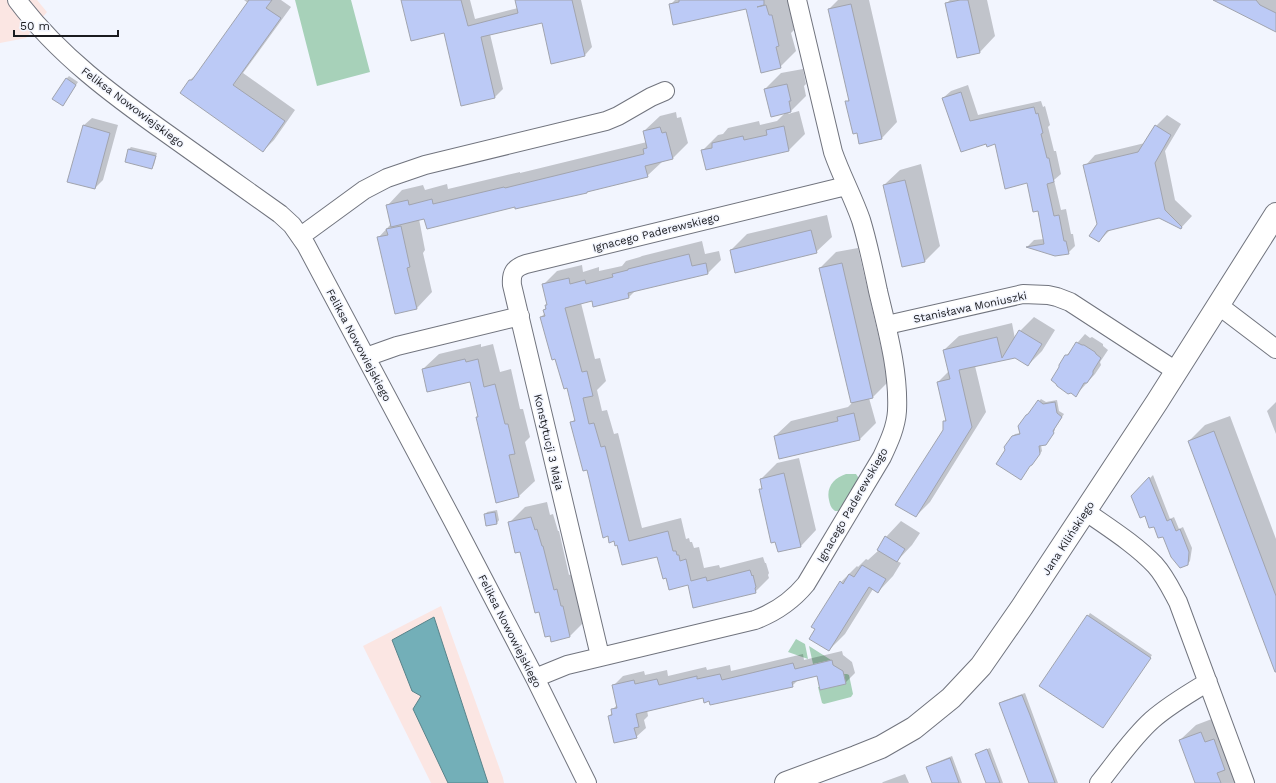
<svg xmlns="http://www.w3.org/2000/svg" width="1276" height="783" viewBox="0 0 1276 783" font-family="'Work Sans',sans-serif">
  <rect width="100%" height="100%" fill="#f2f5fe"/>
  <path fill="#fbe6e3" d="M0,0h37l10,12 -21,26 -26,5z
    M441,606l62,172 1,5h-73l-68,-137z"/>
  <path fill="#a7d1b9" d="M295,0h56l19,72 -53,14z
    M846,474h10l4,6 -20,31h-5c-4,-3 -5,-6 -6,-11 -3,-13 5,-22 17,-26z
    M796,639l9,5 3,15 -20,-7z
    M809,646l22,14 -18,4z
    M844,674h3l2,1 4,19 -2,3 -27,7 -2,-1 -4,-16 28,-3z"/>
  <path fill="#73afb8" stroke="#58838a" d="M434,617l54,166h-40l-35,-74 8,-13 -9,-5 -20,-51z"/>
  <path fill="#0003" d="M244,0h37l10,7 -48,66 52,37 -21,30 -11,11 -73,-71 10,-9 48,-68z
    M402,0h68l5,19 43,-11 -2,-8h65l11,47 -7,8 -43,-33 -52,12 13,55 -8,8 -33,8 -17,-73z
    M675,0h113l6,30 -3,3 5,18 -16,16 -34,-59 -76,-3z
    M838,0h31l28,122 -15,16 -25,-6 -10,-30 3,-4 -21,-89z
    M950,0h37l8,36 -15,16 -34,-48z
    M1215,0h61v31z
    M803,69l3,15 -2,2 2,10 -18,18 11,-3 6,23 -16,16 -82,19 -4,-19 15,-15 5,-1 5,-6 31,-7 1,4 17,-4 8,-8 -20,-24 16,-16z
    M69,76l9,6 -13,20 1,-23z
    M968,85l10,30 63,-14 2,6 2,-1 5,19 -2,2 6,24h2l5,23 -7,6 7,30 5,-1 5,25h2l2,12 -7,7 -13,2 -28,-8 7,-7 10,-1 -5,-29 -11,-28 -32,-39 -9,2 -44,-47 8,-7z
    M676,112l1,6 4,-1 7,26 -15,15 -10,3 -16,15 -131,30 -97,13 6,31 -2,3 9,39 -15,16 -39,-70 13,-14 -4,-18 15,-16 21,-5 2,5 22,-6 1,5 72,-17v1l127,-31 -3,-11 16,-15z
    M1167,115l14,9 -16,27 10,49 17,16 -11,12 -22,-11 -48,12 -12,12 -1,-17 -13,-58 10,-11 50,-12 11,-17z
    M92,118l26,7 -15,55 -8,8 -12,-62z
    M131,147l26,6 -3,12 -2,3 -26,-7 3,-12z
    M921,164l19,82 -15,15 -41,-76 16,-15z
    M827,215l5,22 -16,15 -85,-2 16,-16z
    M702,241l3,13 14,-3 2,9 -13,13 -72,17 -7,7 -37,3 -11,3 14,56 5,-1 6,23 -9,9 5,21 5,-1 7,24 4,-1 24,95 39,-10 5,21 3,-1 1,4h2l2,6 5,-1 5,21 15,-3 1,3 43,-11 2,6h1l3,10 -1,2 1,3 -14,14 -66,-8 -22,-8 -9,-21 -40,-11 -47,-121 5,-5 -8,-31 -27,-70 4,-4 -1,-3 4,-6 -5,-19 14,-14 25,-6 1,7 16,-5v4l23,-5 4,-5 14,-4 2,-1z
    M858,248l31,133 -16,16 -4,1 7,25 -16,16 -80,19 -5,-22 16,-15 57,-14 4,-4 -32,-135 16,-16z
    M1034,317l21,13 -13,21 -14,14 -13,-8 -40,9 11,46 -56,90 -14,14 28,-86v-8l2,-3 -8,-37 11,-11 -5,-21 15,-14 53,-13 3,16 5,-8z
    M1085,334l5,4 2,-1 11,7v2l5,4 -8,12 1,3 -6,9 -19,21 -10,-39z
    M481,344v3l12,-3 7,28 11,-3 9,40h3l7,28 -5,5 10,39 -16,15 -22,5 -20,-83 2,-2 -8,-35 -48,-12 16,-15z
    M1041,399l5,3 11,-2 2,11 5,3 -9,14v2l-7,11 -7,4 1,6 -10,13 -26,-14 7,-14 2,-2 5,-1 6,-17z
    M1276,402v32l-9,-23z
    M1230,416l46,123v133l-87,-231 16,-16z
    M799,458l17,72 -15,16 -41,-56 3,-3 -2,-8 16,-16z
    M1153,475l17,44 4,-2 5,12 4,-2 9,21 -2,13 -3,4 -42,-50 -13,-18z
    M547,502l3,13 3,-1 5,17h1l10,44 3,-1 13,47 -15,15 -30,-25 -19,-60 -12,-28 16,-16z
    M497,510l2,10 -2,3 -12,-8 2,-3z
    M901,521l19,12 -8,12 -15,16 4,2 -8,13 -15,16 -5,-3 -28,45 -16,16 12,-68 16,-16 1,1 8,-8 2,1 11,-10 7,-13z
    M1090,613l62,42 -47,70 -64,-39z
    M842,651l1,4 9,7 3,11 -10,10 -27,-8 -20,5 -6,6 -89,11 -56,13 1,6 -4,4 2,8 -10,9 -27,-21 4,-4 -1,-2 5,-5 -4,-19 10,-10 21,-5 1,4 22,-5 1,6 38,-9 1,3 23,-5 1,6 72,-17 1,6z
    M1025,693l33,90h-28l-30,-79 3,-3z
    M1217,717l25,66h-46l-16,-43 16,-15z
    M990,748l13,35h-15l-11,-29 2,-2z
    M952,756l10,27h-29l-6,-16 3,-2z
    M905,774l4,9h-27l1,-1z"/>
  <path fill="#bccaf6" stroke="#a1a4ae" d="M249,0h23l-6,8 15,10 -48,67 52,36 -22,31 -83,-59 9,-13h3z
    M401,0h60l7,26 50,-13 -3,-13h57l13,56 -34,8 -9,-41 -61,14 14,61 -34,8 -17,-73 -33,8z
    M679,0h85v5l-7,2 9,-2 3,10h3l7,31 -3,1 5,21 -20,5 -15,-64 -73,16 -4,-21 10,-2z
    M960,0h8l12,53 -23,5 -12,-55z
    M1213,0h43l4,5 16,8v19z
    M851,4l31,135 -23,5 -2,-11 -4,1 -8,-33h4l-21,-92z
    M66,78l10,7 -13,21 -11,-7z
    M787,84l4,17h-2l2,11 -20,5 -7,-28z
    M961,92l9,29 64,-14 2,7 2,-1 5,20 -2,1 6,24h2l5,24 -7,2 7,32 5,-1 5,26h2l3,13 -14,2 -29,-9 18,-3 -6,-33 -5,1 -6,-29 -22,6 -10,-45 -8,3 -1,-3 -25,8 -19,-54z
    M83,125l27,8 -15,56 -28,-7z
    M1155,125l16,10 -16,28 10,47 17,17 -1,2 -22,-11 -52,13 -8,11 -10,-6 8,-12 -14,-59 55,-13z
    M784,126l5,25 -83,19 -5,-20 11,-2v-5l31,-7 1,4 23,-5 -1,-5z
    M660,127l2,6 4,-1 7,27 -28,7 3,11 -61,15v1l-72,16v-2l-88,22 -3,-10 -33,8 -5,-22 22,-5 1,5 23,-6 1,5 71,-17 1,1 139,-34 -1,-5 4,-1 -4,-17z
    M128,149l28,7 -4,13 -27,-7z
    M905,180l20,82 -23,5 -19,-82z
    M401,226l9,41 -3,1 10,41 -22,5 -18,-77 11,-2 -2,-6z
    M811,230l6,23 -82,20 -5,-23z
    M689,254l3,12 14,-3 2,11 -80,19 1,5 -36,9 -1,-6 -27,7 17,64 5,-1 6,25 -10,2 6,26 5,-1 7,24 4,-1 24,95 39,-10 5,20h3l1,4h2l1,6 6,-2 5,22 15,-4 1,4 43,-11 2,6 1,-1 3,12 -1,1 1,5 -63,15 -5,-23 -19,5 -3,-12 -3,1 -6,-22 -35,8 -5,-20 -2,1 -1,-5 -5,2 -1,-7 -5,2 -16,-68 -4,1 -13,-49 5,-1 -8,-33 -3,1 -9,-30 -3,1 -12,-43 5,-1 -2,-6 3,-1 -1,-4h2l-5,-21 27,-6 1,6 15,-4 1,4 27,-7 -1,-3 16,-4v-1z
    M842,263l31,135 -22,5 -32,-135z
    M1019,330l23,14 -14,22 -13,-8 -56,12 13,57 -56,90 -21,-12 48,-75v-9h3l-9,-39 13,-3 -7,-29 54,-13 5,21z
    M1076,342l6,3h2l11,7 1,2 5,4 -8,13v3l-6,9h-3l-8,14 -5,-4 -3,1 -11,-8 -1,-2 -5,-4 8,-13v-2l6,-10h3z
    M465,359l1,3 12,-3 6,28 11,-3 10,40h3l7,30 -6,1 10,42 -23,6 -20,-86h2l-8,-35 -43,10 -5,-23z
    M1038,400l5,4 12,-2 2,11 5,4 -9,14 1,2 -8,12 -7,1 1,8 -8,11 -2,1 -9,14 -25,-16 9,-14 -1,-3 8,-11 8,-2 -2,-8 8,-11 2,-1z
    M854,413l6,27 -81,19 -5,-23 64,-15 -1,-4z
    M1214,431l62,165v76h-1l-87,-231z
    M784,473l17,74 -23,5 -3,-10 -4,1 -12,-54h3l-2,-10z
    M1149,477l18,44 4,-2 5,12 4,-2 9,23 -1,13 -8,3 -9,-11 -8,-20 -5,1 -4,-11 -5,1 -4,-12 -5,2 -9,-22z
    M495,512l2,12 -11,2 -2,-12z
    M531,517l4,13 2,-1 5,17h1l11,44 3,-1 4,17h2l7,31 -19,5 -1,-6 -5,1 -6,-25 -4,1 -15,-61 -5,1 -7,-31z
    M885,536l20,13 -8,13 -20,-12z
    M862,565l24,14 -8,14 -9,-6 -40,64 -20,-12 6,-10 -4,-2 29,-46 3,3 6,-10 5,3z
    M1087,615l64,43 -48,70 -64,-42z
    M832,660l1,5 10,6 3,13 -26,6 -3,-14 -25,6 1,5 -83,18 -1,-4 -5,2 -1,-5 -67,16 3,13 -5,1 3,10 -23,5 -6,-27 4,-1 -1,-6 6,-1 -5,-23 22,-5 1,4 22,-5 2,6 38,-9v3l23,-5 2,6 71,-17 2,6z
    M1022,695l8,20 25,68h-26l-30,-80z
    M1201,732l4,10 9,-3 11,31 -8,3 4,10h-26l-16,-43z
    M987,749l13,34h-14l-11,-29z
    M950,758l9,25h-27l-6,-16z"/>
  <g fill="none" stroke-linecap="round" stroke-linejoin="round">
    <g stroke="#71747e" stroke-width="20">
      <path id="minor" d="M17,0c41,55 97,96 152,135 37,26 74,53 111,79l12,11 14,20 147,276 82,157 52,105
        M301,236l63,-46 23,-12 38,-13 181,-44 12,-5 33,-19 14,-6
        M1218,305l58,44
        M887,325l136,-31 25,1 9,2 13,5 106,69
        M366,357l31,-11 123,-30
        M1085,511c24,17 50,33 70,54 10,11 16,24 23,37l67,181
        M600,656l-88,-371c-1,-12 2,-17 14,-21l320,-78
        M535,678l32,-13 188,-45c21,-8 37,-19 51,-36l76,-127c7,-15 14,-30 15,-46 2,-40 -10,-82 -19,-120 -5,-24 -10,-48 -17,-71 -8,-23 -20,-45 -28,-68l-36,-152
        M1099,783c17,-21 33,-45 53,-63 17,-15 36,-26 56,-38"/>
    </g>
    <g stroke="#71747e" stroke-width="24">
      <path id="major" d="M786,783l70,-26 25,-10 33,-19 37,-30 30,-32 41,-59 135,-205 119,-188"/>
    </g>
    <use href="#minor" stroke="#fff" stroke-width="18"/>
    <use href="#major" stroke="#fff" stroke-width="22"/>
  </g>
  <g text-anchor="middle" stroke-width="3" stroke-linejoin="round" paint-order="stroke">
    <g font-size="11" fill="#1a1b1f" stroke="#f2f5fe">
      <text transform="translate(133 107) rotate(37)" y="4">Feliksa Nowowiejskiego</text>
      <text transform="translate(656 232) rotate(-14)" y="4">Ignacego Paderewskiego</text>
      <text transform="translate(970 307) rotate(-12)" y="4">Stanisława Moniuszki</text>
      <text transform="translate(359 345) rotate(62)" y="4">Feliksa Nowowiejskiego</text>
      <text transform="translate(549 442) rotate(77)" y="4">Konstytucji 3 Maja</text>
      <text transform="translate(852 505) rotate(-60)" y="4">Ignacego Paderewskiego</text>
      <text transform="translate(1068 538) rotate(-57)" y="4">Jana Kilińskiego</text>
      <text transform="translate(510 631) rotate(63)" y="4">Feliksa Nowowiejskiego</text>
    </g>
  </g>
  <path d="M14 30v6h104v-6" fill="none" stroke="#1a1b1f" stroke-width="2"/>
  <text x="20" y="30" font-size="12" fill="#1a1b1f" stroke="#f2f5fe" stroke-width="3" paint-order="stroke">50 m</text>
</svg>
